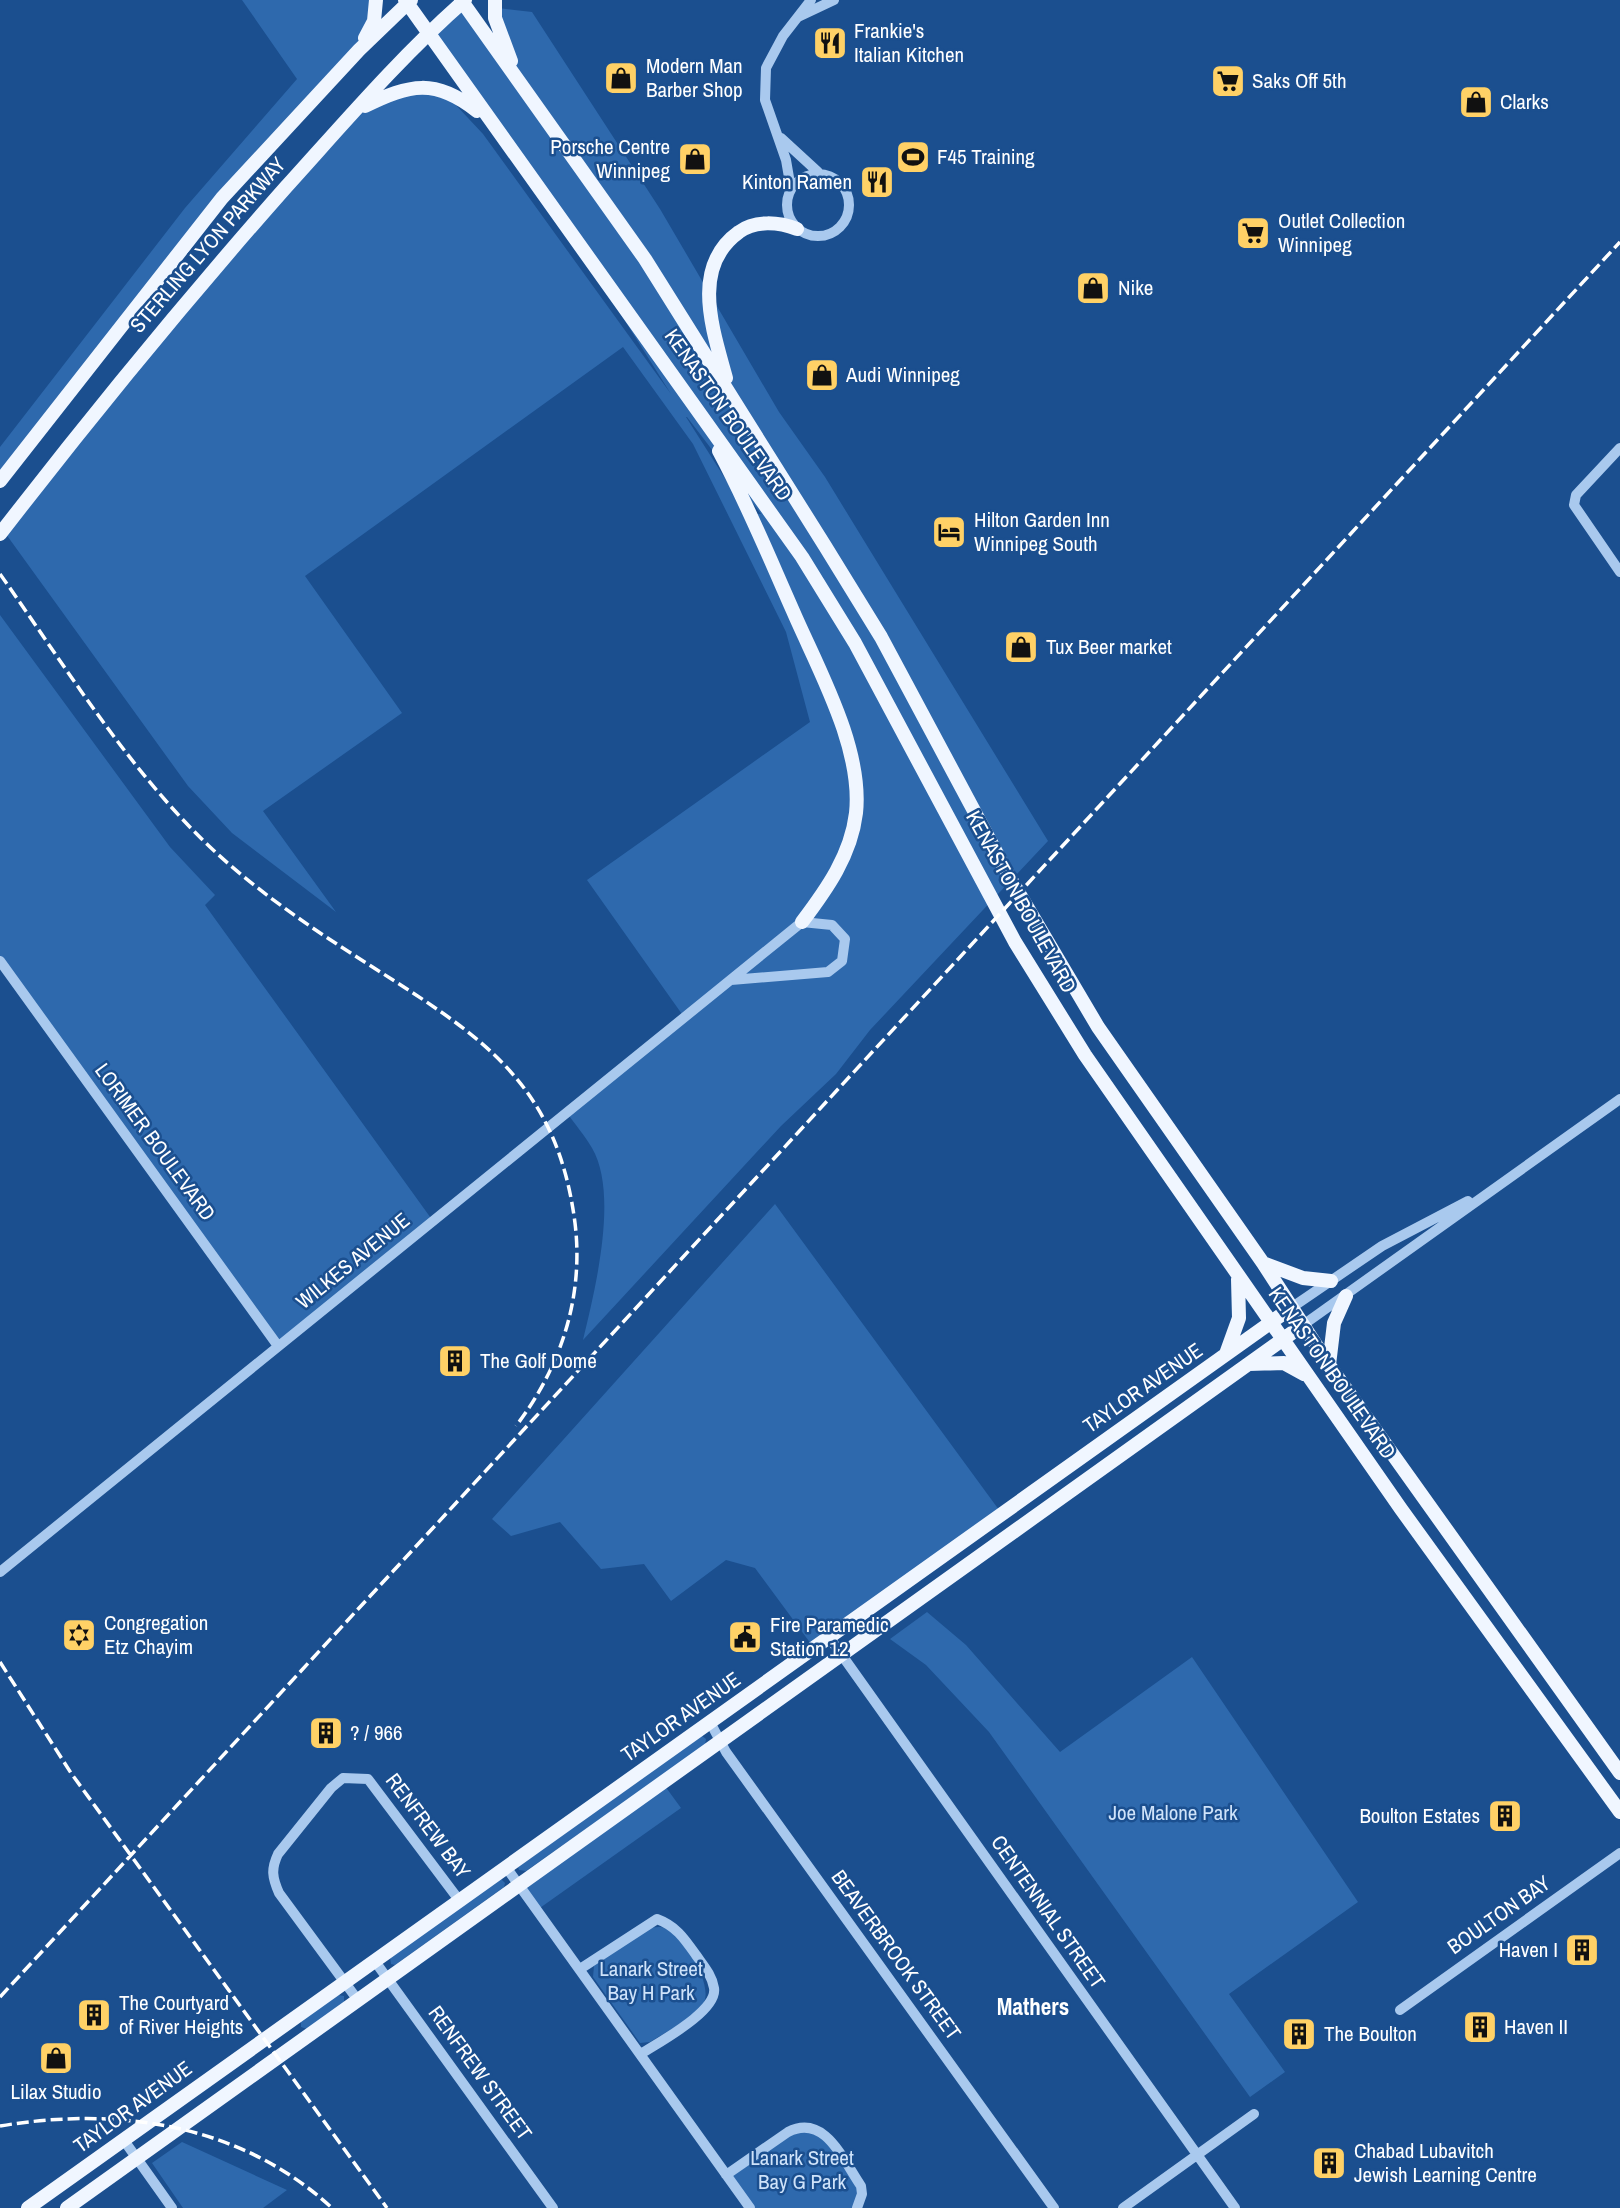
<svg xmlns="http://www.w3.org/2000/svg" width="1620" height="2208" viewBox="0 0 1620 2208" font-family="'Archivo Narrow',sans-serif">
  <rect width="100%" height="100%" fill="#1b4f8f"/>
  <path fill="#2e69ad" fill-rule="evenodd" d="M242,0h134l-17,50 -137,148 -222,283v-34l185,-239 112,-129z
    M463,2l54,77 -27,-72 42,5 128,197 119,203 46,65 223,364 -178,189 -34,44 -55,52 -198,214c12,-50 36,-146 9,-192 -7,-12 -17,-24 -25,-35l166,-133 -49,37 -97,-137 223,-158 -24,-90 -93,-188 -70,-97 -318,229 97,137 -139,98 73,101 -104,-79 -44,-47 -185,-256 351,-419 75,-24 25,16 29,31 188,260 -124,-197 -118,-163zM686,417h1l74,97h-4l-24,-23z
    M0,615l170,232 45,48 -10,10 228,316 -155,125 -278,-385z
    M775,1204l227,310 -188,134 -59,-80 -29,-8 -55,41 -27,-37 -43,5 -41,-47 -49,14 -19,-17z
    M927,1612l39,33 94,107 132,-95 166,245 -129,92 56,78 -35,25 -261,-365 -63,-67 -36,-26z
    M702,1736l4,3 -1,6 -179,126 -7,-1 -1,-3z
    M662,1782l19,26 -144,102 -19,-26z
    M501,1879l4,4 -1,4 -109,78 -4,-1 -1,-7z
    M647,1928c5,0 13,-2 17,0 19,6 51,58 39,76 -10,15 -38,28 -53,38l-10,1 -47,-66 1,-11z
    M338,1995l6,1v6l-37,27 -6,-2v-6z
    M818,2129l43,57 -4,22h-107l-24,-33 62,-43z
    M182,2142l105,48 -24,18h-80l-31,-45z"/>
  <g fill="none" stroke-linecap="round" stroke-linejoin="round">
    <path stroke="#a9c9ee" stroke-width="10" d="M798,17l36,-17
      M781,138l37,34
      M787 205a31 31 0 1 1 62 0a31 31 0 1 1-62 0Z
      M791,189l-5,-29 -21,-60 1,-32 17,-32 28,-36
      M1620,448l-44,47 -2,10 46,67
      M0,961l278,385
      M1291,1308l91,-62 86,-45
      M1303,1325l317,-226
      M0,1572l802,-650 30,3 13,14 -3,22 -14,11 -97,8
      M829,1637l406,571
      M710,1722l16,30 328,456
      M506,1867l244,341
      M374,1960l179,248
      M580,1969l77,-50c19,7 27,19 39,36 7,10 16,20 18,33 4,23 -55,54 -73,66
      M357,1999l-78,-106c-7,-16 -8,-24 -1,-39l53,-66 12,-10 25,1 91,121
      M1400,2010l220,-157
      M123,2139l49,69
      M726,2175l62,-43c37,-19 55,28 73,54l1,8 -5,14
      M1123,2208l131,-94"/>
    <path stroke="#f0f6ff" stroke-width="14" d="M405,0l397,557 53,86 160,299 70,113 316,454 219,303
      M461,0l184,259 180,287 56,91 129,241 88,149 165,236 66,102 291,408
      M495,0v18l16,43
      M365,38l9,-17 2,-21
      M365,106c45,-22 70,-28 112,5
      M726,378c-13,-48 -36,-111 13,-146 16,-12 40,-10 58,-3
      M719,451c28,52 50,106 74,160 25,58 70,137 63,202 -5,42 -29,76 -54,109
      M0,481l222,-283 137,-148 52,-50
      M0,534c92,-119 187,-235 286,-347 58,-64 114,-130 179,-187
      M1263,1263l40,15 28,3
      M1226,1354l13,-36 -1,-39
      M1249,1364l35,-1 20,11
      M1329,1365l5,-42 12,-27
      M28,2208l1263,-900
      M67,2208l1236,-883"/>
    <path stroke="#fff" stroke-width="3.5" stroke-dasharray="12 5" stroke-linecap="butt" d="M0,574c66,93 127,194 210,273 49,46 104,83 161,119 110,70 186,117 204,257 9,74 -14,144 -59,203
      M0,1662l71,111 316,435
      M0,1997l1620,-1755
      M0,2126c119,-20 241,-2 332,82"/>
  </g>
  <defs>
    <g id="restaurant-square" transform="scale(1.75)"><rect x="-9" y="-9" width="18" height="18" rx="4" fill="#ffd166" stroke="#1b4f8f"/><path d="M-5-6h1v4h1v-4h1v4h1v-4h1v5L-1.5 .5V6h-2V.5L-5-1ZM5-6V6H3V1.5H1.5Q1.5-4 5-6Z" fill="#111"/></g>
    <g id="shop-square" transform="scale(1.75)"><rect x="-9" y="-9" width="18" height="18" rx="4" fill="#ffd166" stroke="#1b4f8f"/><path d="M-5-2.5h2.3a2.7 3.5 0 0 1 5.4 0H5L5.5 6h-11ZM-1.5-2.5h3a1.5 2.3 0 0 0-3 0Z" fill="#111"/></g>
    <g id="supermarket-square" transform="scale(1.75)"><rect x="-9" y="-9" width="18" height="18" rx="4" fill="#ffd166" stroke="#1b4f8f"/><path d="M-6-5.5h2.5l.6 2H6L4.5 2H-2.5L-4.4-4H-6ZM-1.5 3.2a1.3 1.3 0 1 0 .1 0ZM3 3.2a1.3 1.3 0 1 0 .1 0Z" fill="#111"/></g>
    <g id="stadium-square" transform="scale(1.75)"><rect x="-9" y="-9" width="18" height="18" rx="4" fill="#ffd166" stroke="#1b4f8f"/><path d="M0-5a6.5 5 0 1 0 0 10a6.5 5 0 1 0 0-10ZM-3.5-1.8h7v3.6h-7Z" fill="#111"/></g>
    <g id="hotel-square" transform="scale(1.75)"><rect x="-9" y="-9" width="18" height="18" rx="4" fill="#ffd166" stroke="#1b4f8f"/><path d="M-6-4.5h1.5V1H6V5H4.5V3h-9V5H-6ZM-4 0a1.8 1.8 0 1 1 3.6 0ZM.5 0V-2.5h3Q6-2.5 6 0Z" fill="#111"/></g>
    <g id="building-square" transform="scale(1.75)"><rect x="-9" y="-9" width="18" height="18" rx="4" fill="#ffd166" stroke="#1b4f8f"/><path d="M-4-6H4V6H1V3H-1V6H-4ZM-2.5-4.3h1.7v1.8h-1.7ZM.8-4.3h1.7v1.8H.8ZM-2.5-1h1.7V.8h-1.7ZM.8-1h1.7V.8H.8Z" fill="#111"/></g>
    <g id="synagogue-square" transform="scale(1.75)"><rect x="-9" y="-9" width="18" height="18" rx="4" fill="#ffd166" stroke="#1b4f8f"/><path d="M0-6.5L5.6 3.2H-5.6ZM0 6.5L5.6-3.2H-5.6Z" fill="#111"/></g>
    <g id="civic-square" transform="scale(1.75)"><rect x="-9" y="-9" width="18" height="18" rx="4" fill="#ffd166" stroke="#1b4f8f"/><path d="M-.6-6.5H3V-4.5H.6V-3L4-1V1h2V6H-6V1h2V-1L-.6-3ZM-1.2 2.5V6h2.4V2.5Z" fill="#111"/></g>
  </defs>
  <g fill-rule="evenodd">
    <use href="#restaurant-square" x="830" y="43"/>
    <use href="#shop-square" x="621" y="78"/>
    <use href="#supermarket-square" x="1228" y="81"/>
    <use href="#shop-square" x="1476" y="102"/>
    <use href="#stadium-square" x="913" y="157"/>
    <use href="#shop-square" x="695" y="159"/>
    <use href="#restaurant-square" x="877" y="182"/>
    <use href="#supermarket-square" x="1253" y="233"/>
    <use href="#shop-square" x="1093" y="288"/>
    <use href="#shop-square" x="822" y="375"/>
    <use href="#hotel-square" x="949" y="532"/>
    <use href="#shop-square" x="1021" y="647"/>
    <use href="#building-square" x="455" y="1361"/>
    <use href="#synagogue-square" x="79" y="1635"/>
    <use href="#civic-square" x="745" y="1637"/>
    <use href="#building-square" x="326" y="1733"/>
    <use href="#building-square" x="1505" y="1816"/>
    <use href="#building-square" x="1582" y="1950"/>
    <use href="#building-square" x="94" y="2015"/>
    <use href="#building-square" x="1480" y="2027"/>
    <use href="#building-square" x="1299" y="2034"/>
    <use href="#shop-square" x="56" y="2058"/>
    <use href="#building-square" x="1329" y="2163"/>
  </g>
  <g text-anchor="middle" stroke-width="5" stroke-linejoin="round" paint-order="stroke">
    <g font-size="21" fill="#fff" stroke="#1b4f8f" text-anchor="start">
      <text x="854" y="38">Frankie's<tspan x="854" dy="24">Italian Kitchen</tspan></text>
      <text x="646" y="73">Modern Man<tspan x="646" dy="24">Barber Shop</tspan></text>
      <text x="1252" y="88">Saks Off 5th</text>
      <text x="1500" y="109">Clarks</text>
      <text x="670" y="154" text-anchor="end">Porsche Centre<tspan x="670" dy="24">Winnipeg</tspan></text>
      <text x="937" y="164">F45 Training</text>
      <text x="852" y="189" text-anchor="end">Kinton Ramen</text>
      <text x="1278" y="228">Outlet Collection<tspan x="1278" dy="24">Winnipeg</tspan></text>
      <text x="1118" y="295">Nike</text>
      <text x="846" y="382">Audi Winnipeg</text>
      <text x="974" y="527">Hilton Garden Inn<tspan x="974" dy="24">Winnipeg South</tspan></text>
      <text x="1046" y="654">Tux Beer market</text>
      <text x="480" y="1368">The Golf Dome</text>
      <text x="104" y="1630">Congregation<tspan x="104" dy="24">Etz Chayim</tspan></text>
      <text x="770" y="1632">Fire Paramedic<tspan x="770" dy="24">Station 12</tspan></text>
      <text x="350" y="1740">? / 966</text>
      <text x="1480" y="1823" text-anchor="end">Boulton Estates</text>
      <text x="1558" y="1957" text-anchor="end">Haven I</text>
      <text x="119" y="2010">The Courtyard<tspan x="119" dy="24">of River Heights</tspan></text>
      <text x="1504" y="2034">Haven II</text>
      <text x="1324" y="2041">The Boulton</text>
      <text x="56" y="2099" text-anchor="middle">Lilax Studio</text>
      <text x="1354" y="2158">Chabad Lubavitch<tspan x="1354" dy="24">Jewish Learning Centre</tspan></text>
    </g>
    <g font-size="21" fill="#fff" stroke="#1b4f8f">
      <text transform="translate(208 245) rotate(-49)" y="7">STERLING LYON PARKWAY</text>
      <text transform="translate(728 415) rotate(55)" y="7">KENASTON BOULEVARD</text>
      <text transform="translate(1021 902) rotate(61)" y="7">KENASTON BOULEVARD</text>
      <text transform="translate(155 1142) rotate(54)" y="7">LORIMER BOULEVARD</text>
      <text transform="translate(353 1261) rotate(-39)" y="7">WILKES AVENUE</text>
      <text transform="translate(1332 1373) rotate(55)" y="7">KENASTON BOULEVARD</text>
      <text transform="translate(1143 1388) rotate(-35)" y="7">TAYLOR AVENUE</text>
      <text transform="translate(681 1717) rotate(-35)" y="7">TAYLOR AVENUE</text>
      <text transform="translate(428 1826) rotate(53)" y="7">RENFREW BAY</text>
      <text transform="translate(1048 1912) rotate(55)" y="7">CENTENNIAL STREET</text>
      <text transform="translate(1499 1915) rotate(-35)" y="7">BOULTON BAY</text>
      <text transform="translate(896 1955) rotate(54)" y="7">BEAVERBROOK STREET</text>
      <text transform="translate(480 2073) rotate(54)" y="7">RENFREW STREET</text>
      <text transform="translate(133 2107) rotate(-36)" y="7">TAYLOR AVENUE</text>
    </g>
    <g font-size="21" fill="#cfe3fa" stroke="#1b4f8f">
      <text x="1173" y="1820">Joe Malone Park</text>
      <text x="651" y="1976">Lanark Street<tspan x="651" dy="24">Bay H Park</tspan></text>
      <text x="802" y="2165">Lanark Street<tspan x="802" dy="24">Bay G Park</tspan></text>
    </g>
    <g font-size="23" font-weight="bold" fill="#fff" stroke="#1b4f8f">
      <text x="1033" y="2015">Mathers</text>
    </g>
  </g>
</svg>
